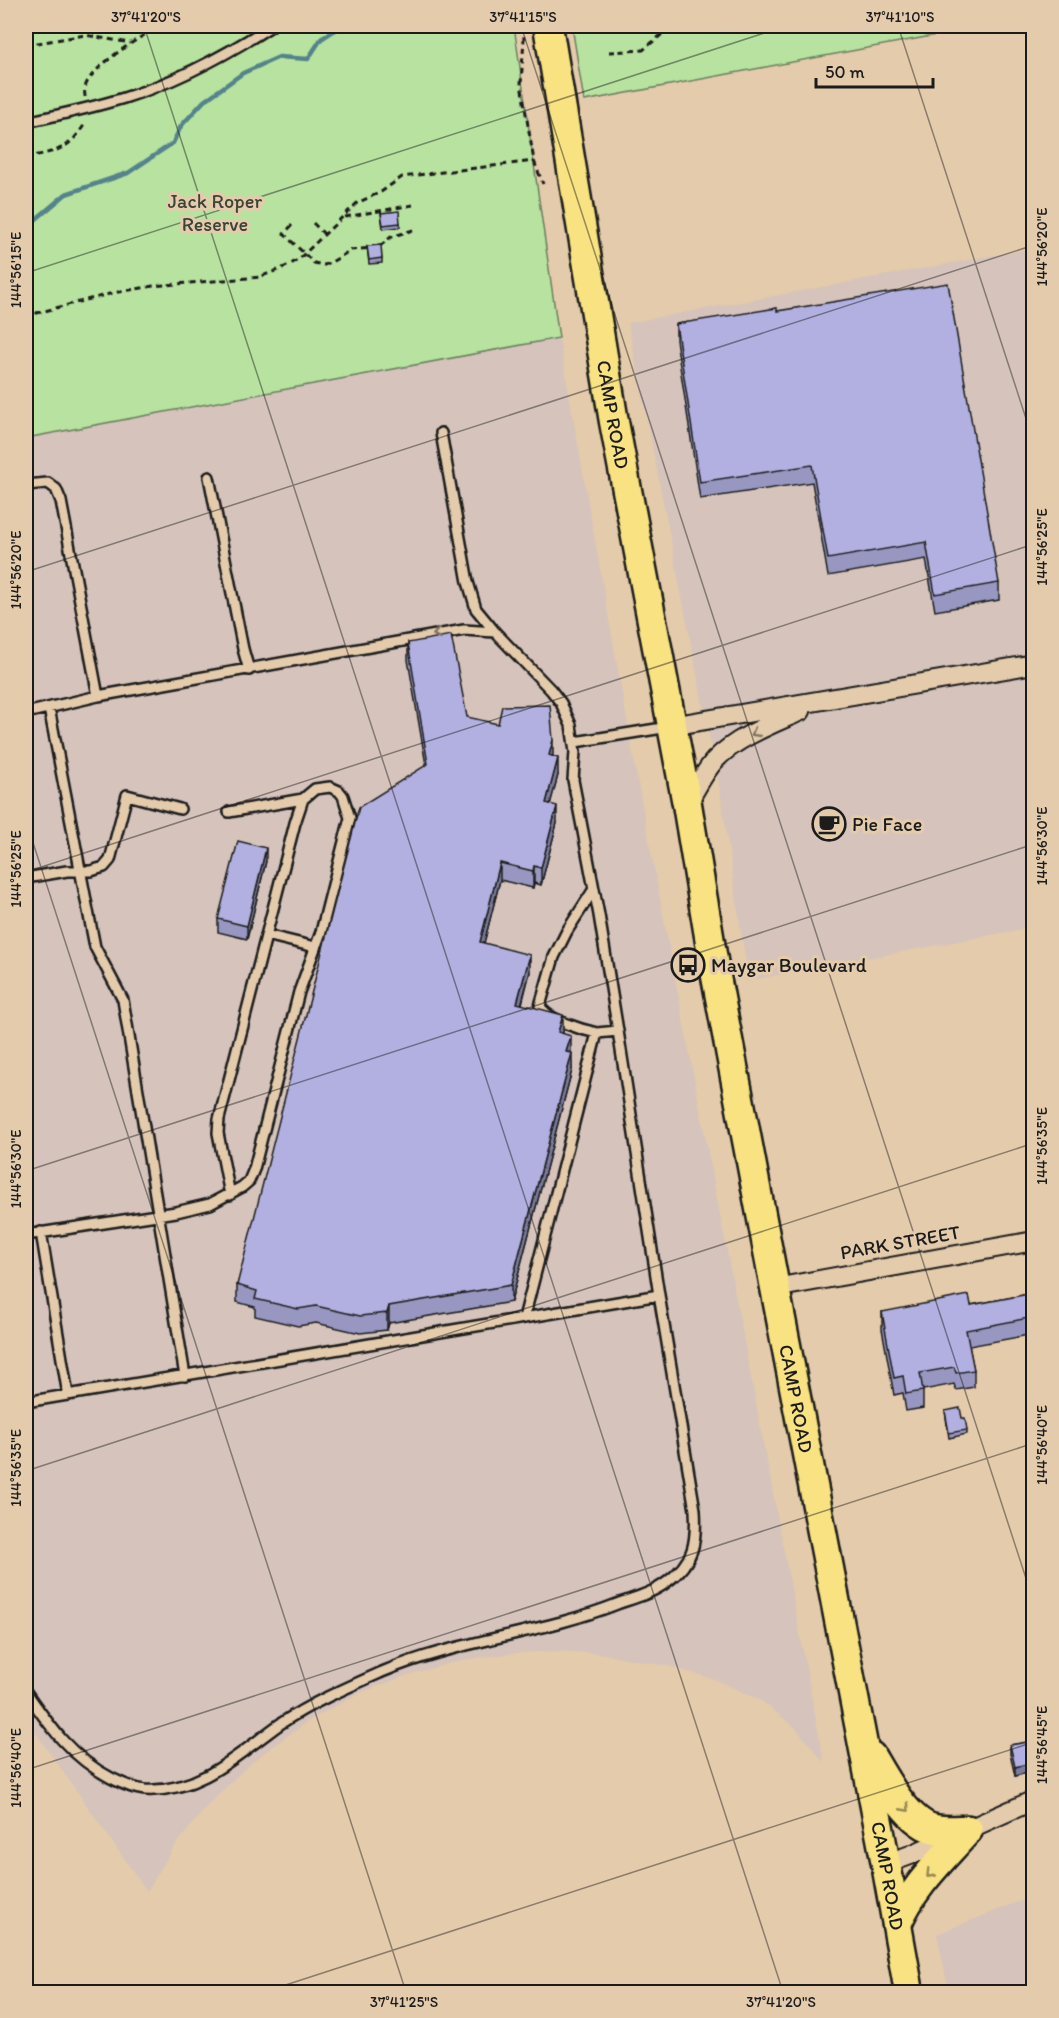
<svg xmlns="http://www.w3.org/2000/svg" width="1059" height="2018" viewBox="0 0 1059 2018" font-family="Itim,sans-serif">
  <rect width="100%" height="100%" fill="#e4cbac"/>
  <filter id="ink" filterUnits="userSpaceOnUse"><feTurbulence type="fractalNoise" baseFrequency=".0167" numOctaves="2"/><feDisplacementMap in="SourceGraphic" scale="12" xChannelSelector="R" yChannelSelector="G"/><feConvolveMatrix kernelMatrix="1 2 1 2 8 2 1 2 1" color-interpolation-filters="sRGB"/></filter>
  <g filter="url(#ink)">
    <path fill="#d5c3bc" d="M1033,248v679l-288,54 2,-11 -27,-180 -92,-467z
      M559,338l80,451 185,973 -29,-35 -35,-27 -43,-20 -45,-13 -67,-13 -44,-3 -46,2 -53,7 -51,14 -52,19 -49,27 -44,31 -22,18 -38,38 -32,40 -27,44 -121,-172v-1281z
      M1033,1896v96h-84l-12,-58z"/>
    <path fill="#b7e29f" stroke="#6a7f5e" stroke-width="1.5" d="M26,26h488l45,312 -533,100z
      M572,26h413l-401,75z"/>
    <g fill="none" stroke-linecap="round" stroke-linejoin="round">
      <path stroke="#54838c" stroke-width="4.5" d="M26,220h9l31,-26 62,-21 45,-30 8,-17 23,-25 39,-28 36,-16 29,2 13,-20 20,-13"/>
      <g stroke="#1c1c1c" stroke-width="14">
        <path id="lane" d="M26,122c33,-7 65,-14 98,-24 52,-16 102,-43 147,-72
          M209,477l34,172 6,21
          M26,485l22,-2 8,6 5,12 37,195
          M49,708l46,239 28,53 62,376
          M26,713l72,-17 366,-66 31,2
          M575,742l94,-15
          M26,878l41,-7h24l13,-4 6,-7 17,-65 53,14
          M594,889l-27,42 -13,26 -14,49c7,14 43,24 57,27
          M266,935l49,12
          M230,1195l-12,-62 1,-14 76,-296 8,-24
          M41,1232l27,163
          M26,1235l150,-23 34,-8 32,-17 7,-6 5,-12 45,-177 22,-60 29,-114 -7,-22 -4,-5 -9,-4 -15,2 -12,10 -74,13
          M524,1318l135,-23 -41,-264
          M26,1402l498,-84 73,-285 21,-2 -19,-116 -26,-135 2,-28 -4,-27 -10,-22 -10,-13 -56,-58 -19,-23 -8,-27 -27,-149
          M26,1692c25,36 45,65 85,86 10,5 22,11 34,12 55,3 93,-36 135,-66 31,-21 68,-37 102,-52 75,-32 159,-38 235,-68 17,-6 36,-11 50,-22 27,-20 30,-40 28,-72l-36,-215"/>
      </g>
      <g stroke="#1c1c1c" stroke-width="22">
        <path id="street" d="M671,726l363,-62
          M687,804c9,-15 17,-32 28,-44 22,-23 57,-36 86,-49
          M775,1288l259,-47
          M886,1864l27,-10 121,-54"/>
      </g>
      <g stroke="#1c1c1c" stroke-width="33">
        <g id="primary">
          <path id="s1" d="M548,26l66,396 73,382 27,162 61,322 111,576 23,128"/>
          <path d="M871,1756c13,22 37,68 64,73 10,2 23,1 33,1"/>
          <path d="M897,1924c15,-37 45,-64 71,-94"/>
        </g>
      </g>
      <path stroke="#1c1c1c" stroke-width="3" stroke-dasharray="6 4.5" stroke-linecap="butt" d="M522,26l2,13 -3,45 13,77 9,23
        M26,45l59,-10 45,8
        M609,52l34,-2 29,-24
        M85,97c0,-3 -1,-6 0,-9 3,-20 58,-53 75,-62
        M26,158c31,-8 42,-6 60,-36
        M345,217l68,-12
        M313,223l11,11
        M292,225l-8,9 30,29 10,2 6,-2 21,-13 20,-2
        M380,246l11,-9 25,-8
        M26,308l11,5 76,-20 40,-7 107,-9 25,-10 13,-7 59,-57 24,-11 21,-15 132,-16
        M26,317l11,-4"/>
      <use href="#lane" stroke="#e4cbac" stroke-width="9"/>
      <use href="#street" stroke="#e4cbac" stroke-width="18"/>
      <use href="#primary" stroke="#f8e281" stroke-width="28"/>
    </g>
    <path fill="#9897c2" stroke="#1c1c1c" stroke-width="1.5" d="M381,213l19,10v4l-17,2z
      M367,246l15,12v5l-13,1z
      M777,311l222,272v17l-64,11 -9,-52 -98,17 -16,-94 -112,17 -24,-159v-16z
      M408,643l59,74 86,40 5,18 -8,29 7,19 -16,62 -7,-2 -1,5 -33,-8 -16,63 46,29 -8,32 41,28 -1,2 9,19 1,17 -61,232 -122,21 -2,7 -27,3 -44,-10 -18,3 -43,-10v-9l-18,-5v-17l189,-520 -18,-105z
      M266,861l-19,78 -29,-7v-13z
      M1034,1293v41l-65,12 5,24v17l-18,3 -2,-6 -31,6v18l-17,3 -3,-18 -9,2 -12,-66v-17l89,-7z
      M945,1411l17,7 5,12v4l-18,4z
      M1034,1741v30l-19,5 -5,-22v-9z"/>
    <path fill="#7c7b9e" stroke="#1c1c1c" stroke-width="1.5" d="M553,740v17l-4,-2z
      M558,758v17l-12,45v-17z
      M557,806v17l-16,62v-17z
      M266,848v13l-19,78v-13z
      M500,863v17l-20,79v-17z
      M534,866v17l-1,5v-17z
      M530,955v17l-13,48v-17z
      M563,1015v17l-5,17v-17z
      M571,1036v17l-5,-1z
      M572,1053v17l-61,232v-17z
      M389,1306v17l-2,7v-17z
      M1034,1762v9l-19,5v-9z"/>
    <path fill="#b1b0e1" stroke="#1c1c1c" stroke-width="1.5" d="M399,211l1,12 -17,2 -2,-12z
      M381,245l1,13 -13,2 -2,-14z
      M948,283l51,300 -64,11 -9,-52 -98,17 -16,-94 -112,17 -24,-158 101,-16v3z
      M451,635l16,82 31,7 4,-18 48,-1 3,35 -4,15 9,3 -12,45 11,3 -16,62 -7,-2 -1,5 -33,-8 -20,79 50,13 -13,48 46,12 -5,17 13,4 -5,16 6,1 -61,232 -122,21 -2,7 -27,3 -44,-10 -18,3 -43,-10 2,-8 -20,-6 122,-478 69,-43 -20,-121z
      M238,841l28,7 -19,78 -29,-7z
      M1034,1293v24l-68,13 8,40 -18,3 -2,-6 -34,6 3,18 -17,3 -3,-18 -9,2 -12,-66 87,-17 2,10z
      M960,1408l2,10h3l2,12 -18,3 -4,-22z
      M1034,1741v21l-19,5 -5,-22z"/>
    <defs><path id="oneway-chevron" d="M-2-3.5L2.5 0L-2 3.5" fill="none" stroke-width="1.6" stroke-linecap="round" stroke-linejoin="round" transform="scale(1.5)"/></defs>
    <g stroke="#807464">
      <use href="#oneway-chevron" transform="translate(437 634) rotate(170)"/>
      <use href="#oneway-chevron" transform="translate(755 733) rotate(150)"/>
    </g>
    <g stroke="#958954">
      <use href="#oneway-chevron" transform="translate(906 1808) rotate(48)"/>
      <use href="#oneway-chevron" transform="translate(930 1874) rotate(134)"/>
    </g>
  </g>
  <path fill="none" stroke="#1c1c1c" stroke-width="1.5" stroke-opacity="0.45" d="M144,26l639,1966M521,26l513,1577M898,26l136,417M26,273l760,-247M26,572l1008,-327M26,821l380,1171M26,872l1008,-328M26,1171l1008,-327M26,1471l1008,-328M26,1770l1008,-327M26,1981l3,11M264,1992l770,-250"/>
  <defs>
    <g id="cafe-ring" transform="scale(1.725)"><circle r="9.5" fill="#e4cbac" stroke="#1c1c1c" stroke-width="1.5"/><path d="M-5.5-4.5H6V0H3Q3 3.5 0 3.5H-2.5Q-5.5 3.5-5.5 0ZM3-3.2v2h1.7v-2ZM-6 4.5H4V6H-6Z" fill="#1c1c1c"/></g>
    <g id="bus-ring" transform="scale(1.725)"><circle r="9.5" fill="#e4cbac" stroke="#1c1c1c" stroke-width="1.5"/><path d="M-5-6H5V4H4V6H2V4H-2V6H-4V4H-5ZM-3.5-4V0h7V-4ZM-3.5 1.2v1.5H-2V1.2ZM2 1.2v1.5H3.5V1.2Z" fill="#1c1c1c"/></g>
  </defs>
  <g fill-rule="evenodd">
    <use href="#cafe-ring" x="829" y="824"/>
    <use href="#bus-ring" x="688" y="965"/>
  </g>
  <g text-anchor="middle" stroke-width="6" stroke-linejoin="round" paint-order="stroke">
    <g font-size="20" fill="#3b4436" stroke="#e4cbac">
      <text x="215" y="208">Jack Roper<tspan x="215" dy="23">Reserve</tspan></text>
    </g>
    <g font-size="20" fill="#1c1c1c" stroke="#e4cbac">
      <text dy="7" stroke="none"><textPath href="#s1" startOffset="394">CAMP ROAD</textPath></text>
      <text transform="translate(900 1242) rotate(-10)" y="7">PARK STREET</text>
      <text dy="7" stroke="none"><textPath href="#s1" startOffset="1395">CAMP ROAD</textPath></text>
      <text dy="7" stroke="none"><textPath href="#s1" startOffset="1881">CAMP ROAD</textPath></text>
    </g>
    <g font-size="20" fill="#1c1c1c" stroke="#e4cbac" text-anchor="start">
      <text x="852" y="831">Pie Face</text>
      <text x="711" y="972">Maygar Boulevard</text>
    </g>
  </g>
  <rect width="1059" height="2018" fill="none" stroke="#e4cbac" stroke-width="66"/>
  <path d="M816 78v9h117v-9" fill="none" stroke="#1c1c1c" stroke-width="3"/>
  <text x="825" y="78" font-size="18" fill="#1c1c1c" stroke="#e4cbac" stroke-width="4.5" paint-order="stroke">50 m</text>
  <rect x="33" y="33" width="993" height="1952" fill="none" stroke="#1c1c1c" stroke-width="2"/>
  <g font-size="15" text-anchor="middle" fill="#1c1c1c">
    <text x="146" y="22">37°41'20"S</text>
    <text x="523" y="22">37°41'15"S</text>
    <text x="900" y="22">37°41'10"S</text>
    <text transform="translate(1042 247) rotate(-90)" y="5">144°56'20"E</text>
    <text transform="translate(16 270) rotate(-90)" y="5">144°56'15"E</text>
    <text transform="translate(1042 547) rotate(-90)" y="5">144°56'25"E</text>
    <text transform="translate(16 570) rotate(-90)" y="5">144°56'20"E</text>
    <text transform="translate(1042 846) rotate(-90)" y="5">144°56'30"E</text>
    <text transform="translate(16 869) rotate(-90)" y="5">144°56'25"E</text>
    <text transform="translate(1042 1146) rotate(-90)" y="5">144°56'35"E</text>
    <text transform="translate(16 1169) rotate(-90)" y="5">144°56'30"E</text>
    <text transform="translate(1042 1445) rotate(-90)" y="5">144°56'40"E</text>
    <text transform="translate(16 1468) rotate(-90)" y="5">144°56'35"E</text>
    <text transform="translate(1042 1745) rotate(-90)" y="5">144°56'45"E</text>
    <text transform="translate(16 1768) rotate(-90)" y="5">144°56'40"E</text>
    <text x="404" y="2007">37°41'25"S</text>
    <text x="781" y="2007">37°41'20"S</text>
  </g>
</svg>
